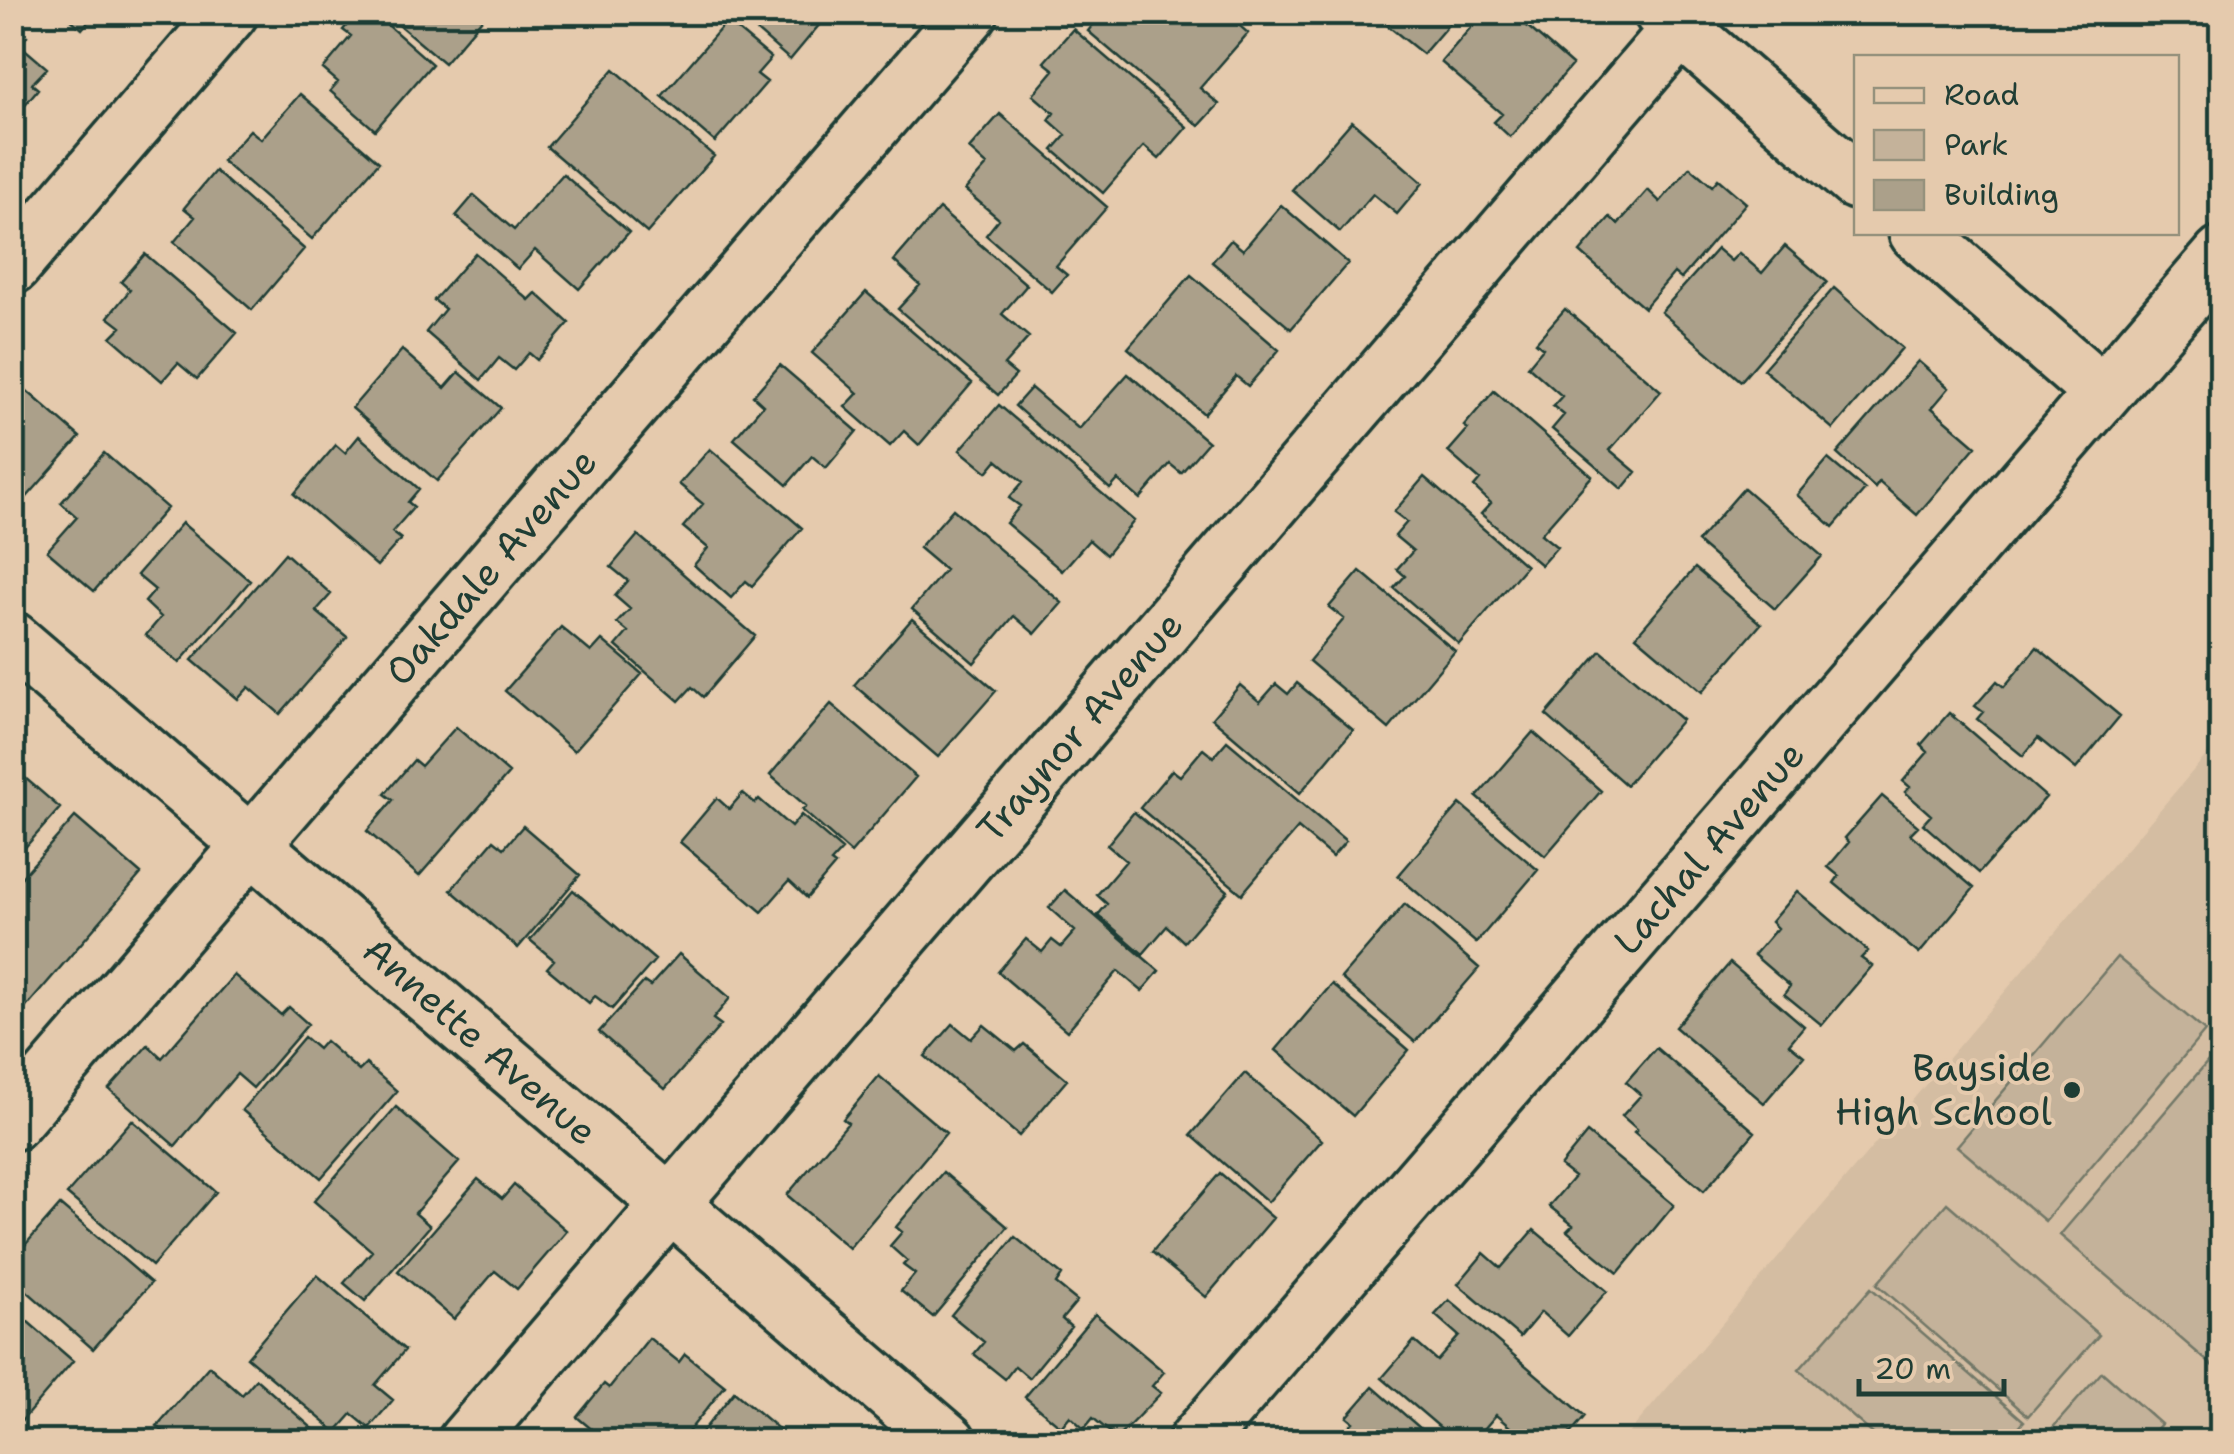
<svg xmlns="http://www.w3.org/2000/svg" width="2234" height="1454" viewBox="0 0 2234 1454" font-family="'Shantell Sans',sans-serif">
  <rect width="100%" height="100%" fill="#e5caad"/>
  <filter id="ink" filterUnits="userSpaceOnUse"><feTurbulence type="fractalNoise" baseFrequency=".01" numOctaves="2"/><feDisplacementMap in="SourceGraphic" scale="20" xChannelSelector="R" yChannelSelector="G"/><feConvolveMatrix kernelMatrix="1 2 1 2 8 2 1 2 1" color-interpolation-filters="sRGB"/></filter>
  <g filter="url(#ink)">
    <path fill="#d4bda2" d="M2221,738v703h-599z"/>
    <path fill="#c4b29a" stroke="#727867" stroke-width="2.5" d="M2117,957l88,74 -160,190 -88,-75z
      M2221,1046v327l-161,-138z
      M1947,1203l152,132 -71,81 -151,-132z
      M1871,1288l153,133 -18,20h-125l-82,-71z
      M2102,1372l59,52 -15,17h-105z"/>
    <path fill="#aba08a" stroke="#1f3d34" stroke-width="2.5" d="M62,12h34l-14,17z
      M358,12h15l59,52 -57,66 -45,-39 8,-9 -15,-13 28,-33 -8,-6z
      M399,12h89l-44,51 -51,-43z
      M735,12h95l-40,48z
      M1103,12h121l24,21 -48,55 19,16 -20,22 -111,-95z
      M1398,12h61l-36,42 -36,-29z
      M1484,12h27l61,53 -62,72 -16,-15 8,-8 -61,-52z
      M727,21l44,37 -14,16 10,8 -52,60 -53,-46z
      M12,23l15,13 -7,9 27,23 -15,16 6,5 -26,31z
      M1073,29l114,98 -28,32 -15,-13 -41,47 -50,-43 13,-15 -17,-15 5,-7 -21,-18 21,-25 -10,-8z
      M614,69l100,87 -67,77 -100,-86z
      M300,94l79,68 -67,77 -90,-78 28,-31 11,9z
      M1000,114l107,93 -51,59 11,9 -15,17 -66,-57 13,-16 -34,-29 22,-25 -18,-16z
      M1352,121l71,62 -26,31 -24,-20 -33,38 -48,-42z
      M1690,167l22,19 6,-7 28,24 -65,76 -7,-6 -30,35 -64,-56 30,-35 8,7 30,-34 12,12z
      M215,171l89,78 -52,61 -78,-68 21,-25 -11,-9z
      M563,174l66,58 -50,57 -44,-39 -17,19 -62,-53 18,-21 40,35z
      M1281,205l67,58 -57,66 -79,-67 19,-22 12,10z
      M939,209l88,76 -25,29 27,23 -25,28 12,10 -18,20 -100,-86 22,-24 -26,-24z
      M1785,246l42,36 -86,99 -80,-69 56,-63 14,12 8,-8 23,20z
      M475,253l54,47 7,-7 33,30 -32,37 -8,-7 -15,17 -15,-12 -18,22 -55,-48 19,-23 -11,-9z
      M145,254l92,79 -40,46 -19,-16 -16,18 -51,-44 10,-10 -13,-10 22,-27 -9,-8z
      M1191,275l88,75 -31,36 -12,-10 -32,38 -76,-66z
      M1834,288l68,60 -69,81 -70,-60z
      M866,292l106,91 -53,62 -15,-14 -14,15 -45,-39 13,-14 -46,-40z
      M1565,309l96,82 -51,59 26,22 -14,17 -70,-60 12,-14 -11,-9 9,-10 -34,-30 15,-18 -7,-6z
      M402,350l43,38 14,-16 42,36 -64,73 -85,-73z
      M1918,361l31,27 -17,20 44,38 -59,69 -38,-33 -4,6 -38,-34z
      M780,365l77,66 -31,37 -14,-12 -25,29 -53,-46 29,-34 -10,-9z
      M1128,374l80,68 -27,31 -11,-9 -30,35 -22,-19 -8,9 -95,-83 16,-18 48,41z
      M19,384l61,53 -68,77v-123z
      M1494,391l98,85 -51,58 16,13 -16,18 -60,-51 10,-11 -17,-16 6,-7 -32,-28 20,-23 -4,-3z
      M999,405l135,116 -28,34 -17,-15 -27,31 -56,-48 14,-17 -11,-8 14,-16 -26,-22 -10,12 -27,-22z
      M359,436l60,53 -11,13 6,5 -22,25 9,7 -24,27 -83,-72 42,-49 9,8z
      M710,449l92,79 -50,58 -6,-5 -15,17 -37,-33 14,-17 -25,-21 20,-23 -24,-20z
      M104,453l63,55 -73,83 -47,-40 30,-34 -16,-14z
      M1828,459l37,31 -32,37 -36,-32z
      M1424,477l102,89 -67,78 -65,-56 11,-12 -8,-7 16,-18 -18,-15 12,-14 -13,-10z
      M1744,488l78,68 -47,53 -78,-67z
      M953,509l109,94 -27,31 -21,-18 -40,47 -62,-54 33,-39 -26,-22z
      M182,523l68,58 -71,82 -33,-28 15,-18 -16,-15 10,-12 -18,-15z
      M638,535l117,101 -52,61 -11,-10 -13,14 -63,-55 12,-14 -11,-9 13,-14 -15,-13 13,-15 -17,-14z
      M285,553l46,41 -15,17 31,26 -67,77 -31,-27 -11,12 -46,-39z
      M1695,568l66,56 -59,68 -66,-56z
      M1360,571l95,80 -66,78 -80,-68 35,-42 -15,-12z
      M912,619l84,72 -58,66 -84,-72z
      M561,627l30,25 11,-12 40,34 -68,77 -69,-60z
      M2037,647l83,69 -44,53 -38,-31 -15,18 -46,-37 6,-7 -8,-6 22,-25 7,6z
      M1601,651l81,69 -56,65 -80,-70z
      M1297,683l56,47 -53,63 -88,-75 28,-33 20,17 16,-18 12,10z
      M831,704l85,73 -65,76 -49,-43 4,-4 -36,-31z
      M1949,713l97,84 -67,76 -56,-49 8,-9 -26,-23 5,-5 -7,-6 25,-29 -7,-7z
      M456,727l53,46 -90,103 -52,-45 26,-31 -8,-6 29,-34 7,6z
      M1533,732l68,59 -56,65 -68,-59z
      M1227,741l119,100 -14,16 -34,-29 -56,66 -102,-86 32,-38 8,6 23,-27 10,8z
      M24,777l36,31 -48,54v-74z
      M743,793l12,10 4,-4 32,28 10,-12 41,35 -11,12 4,3 -28,33 -18,-17 -27,31 -82,-70 37,-44 12,11z
      M1882,796l36,30 -8,8 64,54 -55,66 -85,-71 5,-7 -11,-9 21,-25 -4,-4z
      M1460,804l78,66 -62,73 -78,-67z
      M1134,812l94,79 -44,51 -17,-16 -24,28 -45,-39 9,-11 -10,-9 29,-34 -19,-16z
      M75,817l66,57 -120,139 -9,-8v-117z
      M523,826l57,49 -62,73 -67,-58 43,-50 10,8z
      M573,890l82,70 -43,49 -17,-13 -6,7 -42,-35 7,-8 -24,-20z
      M1065,890l94,81 -17,20 -24,-20 -51,60 -69,-59 28,-33 16,13 10,-12 9,7 14,-16 -26,-23z
      M1797,891l71,60 -7,7 11,8 -50,59 -38,-31 6,-8 -36,-31 23,-27 -6,-6z
      M1405,904l74,64 -64,74 -74,-64z
      M679,954l51,44 -17,21 8,6 -56,64 -66,-57 45,-50 6,4z
      M1730,963l74,63 -15,18 15,12 -40,47 -89,-76z
      M234,975l47,40 8,-8 19,17 -55,64 -16,-14 -62,72 -66,-57 39,-44 14,13z
      M1332,984l77,66 -56,66 -77,-66z
      M953,1024l18,15 13,-14 32,26 8,-7 43,36 -48,56 -94,-80z
      M304,1037l14,12 7,-8 34,30 7,-7 31,27 -76,87 -79,-68z
      M1656,1048l99,84 -51,59 -70,-59 3,-3 -15,-13 19,-21 -15,-13z
      M1245,1073l77,67 -54,62 -77,-67z
      M879,1076l67,57 -97,115 -62,-53 61,-72 -5,-4z
      M396,1107l63,55 -44,51 15,13 -65,75 -21,-18 28,-32 -58,-50z
      M132,1120l84,72 -64,74 -85,-72z
      M1587,1133l87,72 -56,68 -51,-42 6,-6 -24,-19 25,-29 -14,-11z
      M943,1172l65,55 -75,90 -32,-26 14,-17 -12,-9 4,-4 -17,-15 12,-14 -6,-5z
      M1220,1173l53,45 -67,79 -54,-45z
      M478,1179l24,20 12,-14 53,46 -50,58 -22,-18 -41,48 -56,-48z
      M60,1205l91,78 -58,66 -81,-71v-18z
      M1534,1230l73,61 -39,45 -27,-24 -21,25 -62,-53 26,-31 17,15z
      M1015,1237l47,38 -6,9 21,17 -15,18 9,8 -42,51 -14,-12 -10,13 -31,-25 10,-12 -33,-27z
      M317,1275l88,75 -30,35 18,15 -24,28 -17,-14 -16,18 -89,-75z
      M1449,1300l136,116 -22,26h-36l-31,-27 -23,27h-16l-75,-64 32,-37 23,20 22,-25 -24,-21z
      M12,1308l61,53 -60,70h-1z
      M1095,1314l69,58 -12,14 9,7 -44,45 -24,-20 -9,11 -14,-13 -9,11 -36,-30z
      M649,1338l30,24 6,-8 40,32 -45,56h-73l-30,-25 27,-33 5,4z
      M209,1366l33,29 14,-16 72,63h-154l-17,-16z
      M1373,1387l63,55h-94l-4,-4 15,-16 -6,-5z
      M734,1392l60,50h-100z"/>
    <g fill="none" stroke-linecap="round" stroke-linejoin="round">
      <g stroke="#1f3d34" stroke-width="62">
        <path id="street" d="M1662,12l194,169
          M1917,232l185,161
          M12,266l218,-254
          M12,640l936,802
          M12,1122l958,-1110
          M466,1442l1228,-1430
          M1196,1442l1026,-1187"/>
      </g>
      <use href="#street" stroke="#e5caad" stroke-width="55"/>
    </g>
  </g>
  <circle fill="#1f3d34" stroke="#e5caad" stroke-width="4" cx="2072" cy="1090" r="10"/>
  <g text-anchor="middle" stroke-width="8" stroke-linejoin="round" paint-order="stroke">
    <g font-size="38" fill="#1f3d34" stroke="#e5caad">
      <text transform="translate(491 567) rotate(-49)" y="13">Oakdale Avenue</text>
      <text transform="translate(1080 727) rotate(-49)" y="13">Traynor Avenue</text>
      <text transform="translate(1709 848) rotate(-49)" y="13">Lachal Avenue</text>
      <text transform="translate(480 1041) rotate(41)" y="13">Annette Avenue</text>
    </g>
    <g font-size="38" fill="#1f3d34" stroke="#e5caad" text-anchor="end">
      <text x="2052" y="1081">Bayside<tspan x="2052" dy="44">High School</tspan></text>
    </g>
  </g>
  <rect width="2234" height="1454" fill="none" stroke="#e5caad" stroke-width="50"/>
  <rect x="25" y="25" width="2184" height="1404" fill="none" stroke="#1f3d34" stroke-width="4" filter="url(#ink)"/>
  <rect x="1854" y="55" width="325" height="180" fill="#e5caad" stroke="#96927d" stroke-width="2.5"/>
  <rect x="1874" y="88" width="50" height="15" fill="#e5caad" stroke="#96927d" stroke-width="2.5"/>
  <text x="1944" y="105" font-size="30" fill="#1f3d34">Road</text>
  <rect x="1874" y="130" width="50" height="30" fill="#c4b29a" stroke="#96927d" stroke-width="2.5"/>
  <text x="1944" y="155" font-size="30" fill="#1f3d34">Park</text>
  <rect x="1874" y="180" width="50" height="30" fill="#aba08a" stroke="#96927d" stroke-width="2.5"/>
  <text x="1944" y="205" font-size="30" fill="#1f3d34">Building</text>
  <path d="M1859 1379v15h145v-15" fill="none" stroke="#1f3d34" stroke-width="5"/>
  <text x="1874" y="1379" font-size="30" fill="#1f3d34" stroke="#e5caad" stroke-width="8" paint-order="stroke">20 m</text>
</svg>
